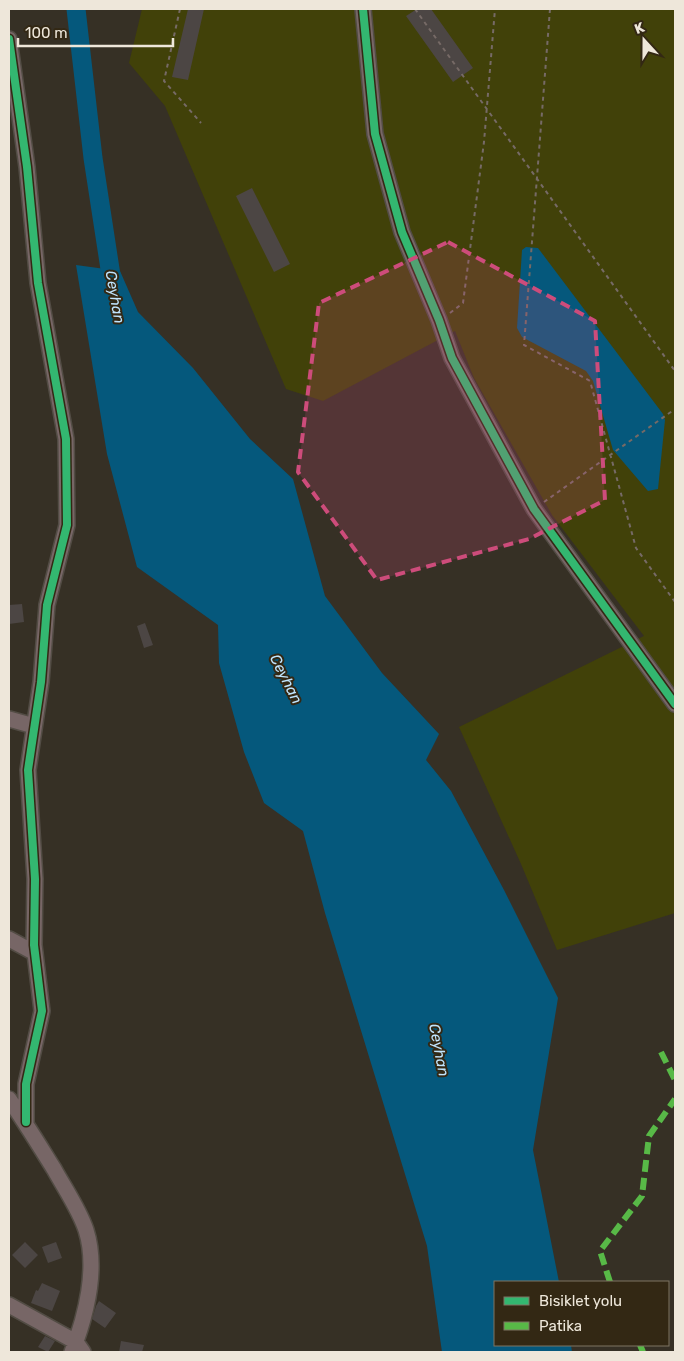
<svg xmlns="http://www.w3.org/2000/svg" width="684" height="1361" viewBox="0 0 684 1361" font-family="Rubik,sans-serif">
  <rect width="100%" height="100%" fill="#363025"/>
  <path fill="#414109" d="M142,9h533v904l-118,37 -36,-86 -62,-137 185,-91 -92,-121 -78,-137 -19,-47 -132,70 -37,-12 -121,-283 -36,-43z"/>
  <path fill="#05587c" d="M526,247l12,1 3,4 122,162 2,6 -7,69 -10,2 -35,-41 -20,-69 -7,-10 -64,-34 -5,-9 5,-78z
    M76,265l44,6 18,41 55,56 57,71 43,40 32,117 57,77 57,61 -13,26 25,31 53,99 54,108 -25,152 26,132h-64v63h76l1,7h-130l-15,-106 -102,-333 -22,-82 -39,-28 -20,-51 -25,-89 -1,-38 -81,-58 -30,-113z"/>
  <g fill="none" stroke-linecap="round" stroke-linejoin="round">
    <path stroke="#05587c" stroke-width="19" d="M76,9l17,149 21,137"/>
  </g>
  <path fill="#4c4644" d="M188,9h16l-16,71 -16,-3z
    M417,9h14l42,59 -20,14 -47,-66z
    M252,188l38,76 -16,8 -38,-76z
    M22,604l2,18 -15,2v-19z
    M145,623l8,22 -9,3 -7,-22z
    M25,1242l13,13 -13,13 -13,-13z
    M56,1242l6,16 -14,5 -6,-16z
    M42,1283l18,8 -8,20 -21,-8 5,-13 2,1z
    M99,1301l17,12 -11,15 -13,-9 4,-13z
    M45,1336l10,5 -7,11 -10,-5z
    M121,1341l23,4 -2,7h-23z"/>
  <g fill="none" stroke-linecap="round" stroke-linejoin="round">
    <g stroke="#524c44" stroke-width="18">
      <path id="minor" d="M363,9l12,125 27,98 37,88 13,38 82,151 141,195
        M9,39l18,128 11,116 28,156 1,86 -20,80 -6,77 -13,88 7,109 -1,66 8,66 -16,73v38
        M9,719l25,7
        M9,939l26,14
        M9,1099c16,23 30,46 45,70 11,20 25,40 32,61 12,38 0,86 -14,122
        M9,1305l67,37 7,10"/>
    </g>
    <path stroke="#766a66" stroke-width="2" stroke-dasharray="4 4" stroke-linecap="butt" d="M180,9l-16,72 37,42
      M415,9l260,362
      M550,9l-26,336 66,36 46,167 39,54
      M450,313l13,-10 21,-161 11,-133
      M544,502l131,-93"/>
    <use href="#minor" stroke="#766" stroke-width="15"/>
    <path stroke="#58b947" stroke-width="6" stroke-dasharray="12 6" stroke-linecap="butt" d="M661,1052l14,28
      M610,1282l-10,-31 42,-55 7,-60 26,-37
      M640,1345l3,7"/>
    <g stroke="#332814" stroke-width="11">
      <path id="cycleway" d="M363,9l12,125 27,98 37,88 13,38 82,151 141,195
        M9,39l18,128 11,116 28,156 1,86 -20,80 -6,77 -13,88 7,109 -1,66 8,66 -16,73v38"/>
    </g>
    <use href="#cycleway" stroke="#33b770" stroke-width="8"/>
  </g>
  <path fill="#cd4c7b" fill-opacity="0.2" stroke="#cd4c7b" stroke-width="4" stroke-dasharray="10 6" stroke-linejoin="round" d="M448,242l147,79 10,179 -76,39 -152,41 -79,-108 21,-169z"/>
  <g text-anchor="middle" stroke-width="4" stroke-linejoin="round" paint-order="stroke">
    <g font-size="15" font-style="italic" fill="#c0e5fe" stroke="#332814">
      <text transform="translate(115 297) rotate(80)" y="5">Ceyhan</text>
      <text transform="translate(286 679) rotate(63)" y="5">Ceyhan</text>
      <text transform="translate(439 1050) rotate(79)" y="5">Ceyhan</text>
    </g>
  </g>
  <rect width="684" height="1361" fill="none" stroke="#eee7da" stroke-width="20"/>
  <rect x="494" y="1281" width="175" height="65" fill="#332814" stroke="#7e7463"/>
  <rect x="504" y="1297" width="25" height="8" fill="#33b770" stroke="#7e7463"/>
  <text x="539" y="1306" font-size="15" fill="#eee7da">Bisiklet yolu</text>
  <rect x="504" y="1322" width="25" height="8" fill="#58b947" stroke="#7e7463"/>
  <text x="539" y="1331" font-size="15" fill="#eee7da">Patika</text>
  <g transform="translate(644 40) rotate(339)" stroke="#332814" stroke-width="4" paint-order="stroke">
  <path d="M0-4L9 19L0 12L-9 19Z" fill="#eee7da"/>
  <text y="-8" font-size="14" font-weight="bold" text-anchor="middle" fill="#eee7da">K</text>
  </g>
  <path d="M18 38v8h155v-8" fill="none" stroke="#eee7da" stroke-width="2.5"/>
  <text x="25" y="38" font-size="15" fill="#eee7da" stroke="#332814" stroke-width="4" paint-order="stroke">100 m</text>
</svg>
